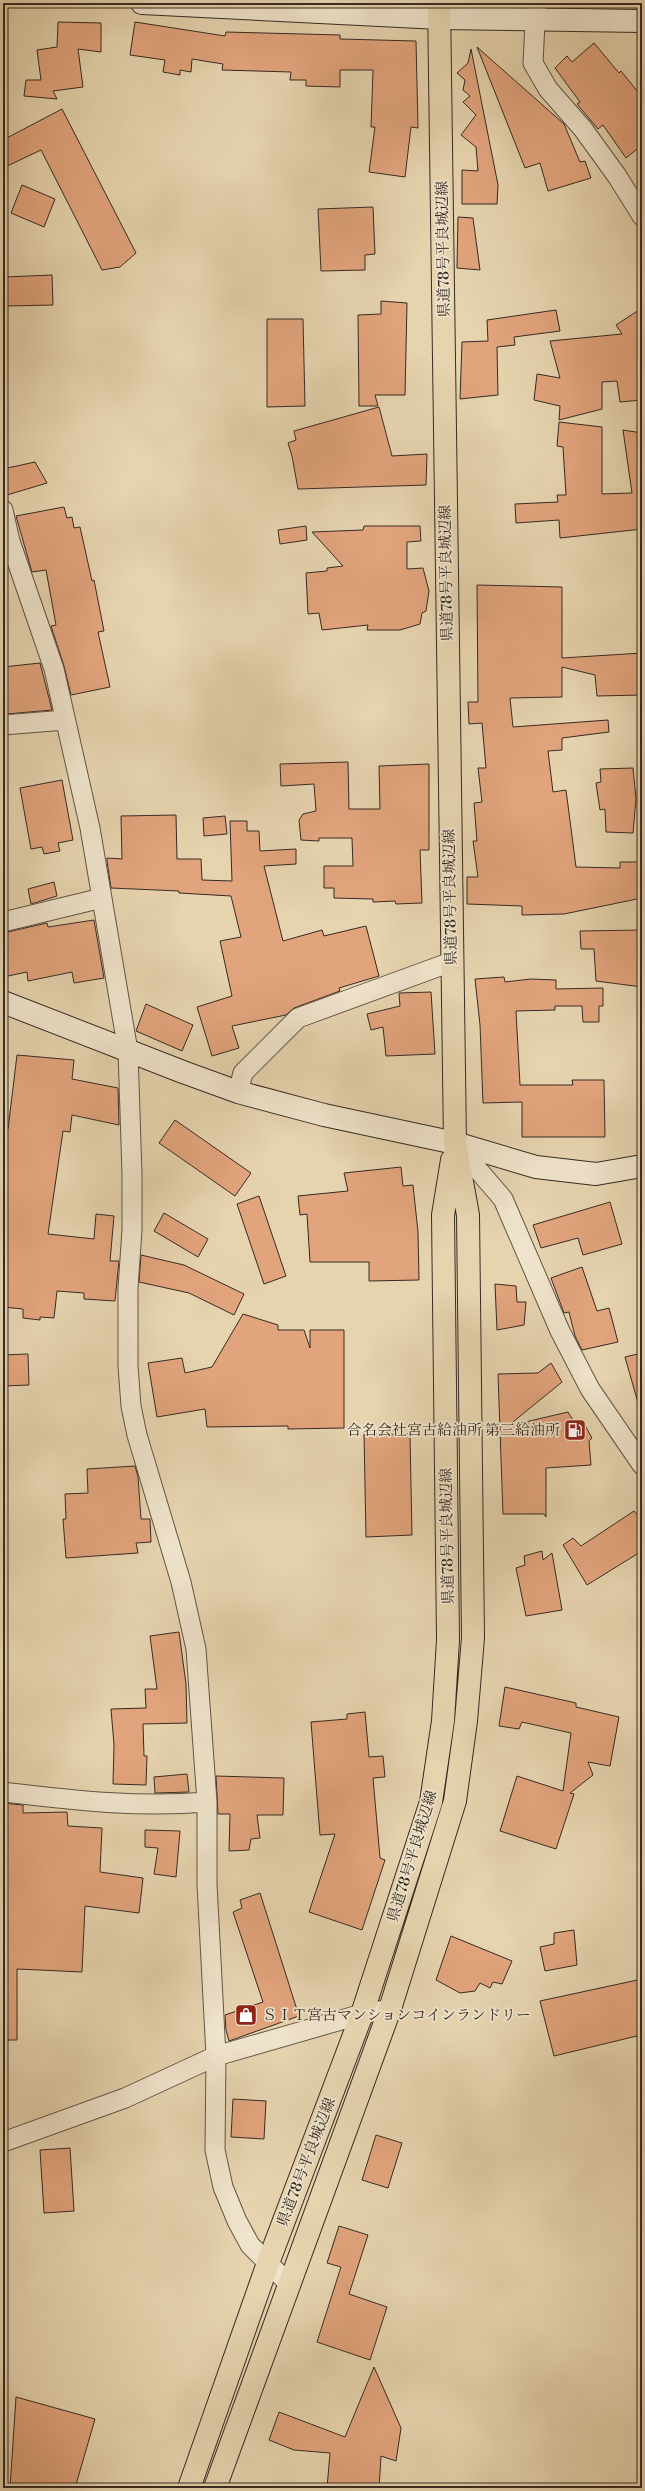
<svg xmlns="http://www.w3.org/2000/svg" width="645" height="2491" viewBox="0 0 645 2491" font-family="'Libre Bodoni','Noto Serif JP',serif">
  <rect width="100%" height="100%" fill="#e6d4af"/>
  <filter id="stains"><feTurbulence type="fractalNoise" baseFrequency=".005" numOctaves="4"/><feColorMatrix values="0 0 0 0 .2 0 0 0 0 .09 0 0 0 0 .02 0 0 0 .5 -.17"/></filter>
  <radialGradient id="worn" r=".72"><stop offset=".6" stop-color="#630" stop-opacity="0"/><stop offset="1" stop-color="#630" stop-opacity=".3"/></radialGradient>
  <path fill="#e2a47d" stroke="#362a23" d="M58,22l43,1v29l-23,-3 5,38 -30,4 4,8 -33,-3 2,-16h15l-4,-30 20,-3z
    M135,22l90,14 1,-4 114,3v4l76,2 2,87 -7,-1 -6,50 -36,-5 6,-45h-4l2,-57h-33v17l-34,-1v-6h-16l1,-8 -69,-2 1,-6 -31,-5 -1,13 -11,-2v5l-17,-3 2,-12 -35,-5z
    M594,43l25,30 2,-2 21,26v48l-16,13 -23,-33 -5,4 -21,-25 3,-2 -25,-34 12,-12 5,6z
    M477,47l87,77 16,38 5,-1 6,17 -43,13 -8,-28 -15,5z
    M471,49l27,136 -1,19h-35v-34l16,1 -2,-24 -15,-12 15,-20 -13,-13 7,-6 -7,-6 2,-10 -8,-7 11,-10z
    M62,109l74,144 -16,14 -18,3 -61,-120 -38,18v-28z
    M22,185l33,14 -11,28 -33,-14z
    M373,207l2,47 -10,1v15l-44,1 -3,-62z
    M458,217l15,1 7,52 -23,-2z
    M52,275l1,30 -47,1 -1,-29z
    M381,301l26,2 -2,92h-30l3,11h-19l-1,-91 23,-1z
    M642,308v92l-22,2 -3,-21 -15,1v27l-43,11 1,-14 -26,-6 3,-26 23,4 -10,-37 72,-7 -6,-9z
    M556,310l4,21 -46,6 1,8 -18,2 1,48 -38,4 2,-57 26,-1 -1,-21z
    M267,319h36l2,87 -38,1z
    M379,407l13,49 35,-2 -1,31 -128,4 -6,-33 -4,-13 8,-3 -2,-9z
    M559,422l43,5v67l30,-1 -9,-63 19,3v96l-82,9 -1,-18 -43,3 -1,-19 43,-2 -1,-7h9l-3,-48 -6,-1z
    M35,462l12,21 -40,12 -4,-26z
    M64,507l3,11 5,-1 2,11 6,-1 12,54 2,-1 10,51 -6,1 12,55 -39,8 -7,-29 -13,-40 5,-1 -10,-55 -14,2 -16,-56z
    M306,526l1,14 -27,4 -2,-14z
    M364,526h56l1,15 -14,1v27l16,-1 6,23 -3,20 -4,2 -2,11 -20,6h-33l1,-5 -46,5 -3,-17 -11,1 -2,-41 21,-2v-3l16,-2 -31,-34 51,-2z
    M477,585l85,2v71l80,-5v42l-45,1 -2,-21 -33,-8v30l-52,1 3,29 95,-7 1,12 -47,6v12l-14,1 5,41 13,-2 10,77 44,1v-6h22v36l-78,16 -42,1v-9l-55,-2v-27h11l-5,-36h4l-3,-38 8,-1 -4,-34h8l-4,-45 -13,1 -1,-22h10z
    M40,663l12,47 -45,4 -4,-47z
    M348,762l1,47h31l-1,-43 50,-2v86h-9l2,53 -26,1 -1,-3 -22,1v-3l-39,-1v-10h-10v-22h29l-1,-28h-33v3l-18,-1 -2,-20 4,-6 13,-3 -2,-27 -33,2 -1,-22z
    M633,768l3,31 -3,34 -27,-1 -1,-23 -5,1 -4,-27 5,-1 -1,-13z
    M62,780l11,60 -15,3 2,8 -16,3 -2,-7 -11,2 -11,-61z
    M176,815l1,44h24l1,21 30,1 -2,-60h17v10h12l1,20 36,-2v15l-32,2 19,75 39,-11 2,6 42,-10 13,50 -40,12 1,3 -46,17 -8,7 -54,11 7,22 -27,8 -15,-49 35,-11 -12,-55 21,-4 -10,-41 -52,-3v-2l-68,-3 -4,-27v-3l15,1 -1,-43z
    M225,816l2,18 -23,2 -1,-18z
    M54,882l3,14 -26,8 -3,-15z
    M94,920l10,58 -30,5 -2,-11 -44,9 -1,-9 -24,5v-44l44,-10 1,4z
    M642,930v57l-46,-6 -2,-32h-13l-1,-18z
    M504,977l1,5 26,-3 25,1v9l47,-1v18h-4v16h-16l-1,-16h-27v4l-39,1 4,74h53l-1,-5h32l1,57h-83v-35l-39,1 -3,-78 -5,-46z
    M431,992l4,62 -49,2 -3,-29 -12,3 -4,-16 33,-8 -1,-13z
    M146,1004l47,21 -11,26 -46,-20z
    M17,1055l57,5 -2,19 46,9 1,37 -47,-10 -2,17 -7,-1 -15,103 46,5 2,-25 18,2 -4,45h9l-4,40 -31,-2v-6l-27,-2 -3,27 -14,-1v3l-17,-2v-9l-20,-2v-179l5,1z
    M175,1120l76,53 -16,23 -76,-53z
    M401,1167l2,19 10,-1 5,47 1,48 -50,1v-19h-59l-3,-48 -7,1 -2,-19 50,-5 -4,-18z
    M259,1196l27,80 -22,8 -27,-80z
    M610,1202l12,42 -39,11 -5,-17 -37,10 -8,-23z
    M164,1213l44,26 -10,18 -44,-26z
    M141,1255l43,10 60,29 -10,21 -45,-22 -50,-11z
    M582,1267l15,44 12,-3 9,34 -36,8 -7,-14 -6,-24 -5,1 -13,-35z
    M495,1284l21,2 1,16h9l-2,23 -27,5z
    M243,1314l35,11v5h26l6,18v-18h34v98l-56,1v-3l-81,1 -2,-18 -48,8 -9,-54 34,-5 3,15 27,-6z
    M642,1353v49l-4,1 -13,-46z
    M28,1354l1,31 -26,1v-31z
    M551,1363l11,19 -54,44 60,-14 8,13 6,-5 10,18 -3,3 2,24 -45,3v49l-2,-3h-41l-5,-140 40,-1z
    M364,1434h46l2,101 -46,2z
    M135,1466l3,11 3,42h9l1,23 -15,1 2,10 -72,5 -3,-39h3l-1,-25 23,-1 -1,-24z
    M634,1511l8,10v30l-55,34 -24,-40 10,-7 8,8z
    M542,1551l1,9 9,-7 10,57 -36,6 -10,-48 9,-3 -1,-9z
    M179,1632l7,52 1,39 -44,1 1,32h3l-1,29 -33,-1 1,-39 -3,-36 35,-1 -1,-19h12l-7,-53z
    M505,1687l71,16v4l43,10 -9,49 -22,-4 5,13 -23,18 4,1 -18,55 -56,-18 17,-55 46,15 8,-58 -49,-11 -3,7 -20,-3z
    M365,1712l4,45 14,-1 2,21 -12,1 7,80 5,2 -23,70 -53,-18 26,-78 -15,1 -9,-113 36,-3v-5z
    M187,1774l2,18 -34,1 -1,-16z
    M216,1776l68,2 -1,37h-26l3,23 -9,1 -2,11 -20,1 1,-37h-12z
    M3,1803l20,2v8l44,-1 1,14 34,2 -2,44 43,6 -4,35 -54,-7 -3,66 -65,-3v71h-14z
    M145,1830l35,1 -4,46 -22,-3 4,-26 -13,-1z
    M260,1893l39,123 -70,25 -3,-11 -1,-15 38,-13 -30,-90 9,-4 -2,-8z
    M574,1930l3,35 -32,6 -5,-24 14,-3v-11z
    M451,1936l61,25 -10,23 -9,-2 -3,6 -10,-5 -5,8 -15,2 -24,-13z
    M642,1979v42l-5,1 4,13 -87,21 -14,-55z
    M233,2099l33,2 -2,38 -33,-2z
    M376,2135l26,8 -14,45 -26,-8z
    M70,2148l4,63 -30,2 -4,-63z
    M339,2226l29,9 -19,59 38,13 -17,53 -53,-18 24,-75 -14,-4z
    M374,2367l27,61 -5,33 -15,-5 -2,32h-52l3,-35 -36,-3 -25,-10 10,-28 66,25z
    M16,2397l79,22 -20,69h-65z"/>
  <g fill="none" stroke-linecap="round" stroke-linejoin="round">
    <g stroke="#625446" stroke-width="21">
      <path id="street" d="M536,3l-3,60 15,26 35,40 34,47 25,40
        M3,510l7,31 44,128 36,159 38,223 4,123v56l-4,58v78l3,40 6,29 44,147 15,67 11,153v82l9,172 -1,94 8,37 14,34 13,24 38,38
        M3,725l62,-5
        M3,922l99,-24
        M238,1092l5,-19 55,-55 153,-56
        M455,1143l48,56 57,132 30,58 52,76
        M3,1792c69,8 135,16 204,10
        M3,2142l122,-44 91,-42 146,-42 28,-5"/>
    </g>
    <g stroke="#362a23" stroke-width="24">
      <path id="secondary" d="M142,3l298,15 202,3
        M3,1002l180,70 55,20 86,23 131,28 81,24 60,7 46,-8"/>
    </g>
    <g stroke="#362a23" stroke-width="24">
      <path id="primary" d="M189,2488l79,-225 94,-249 69,-212 12,-81 5,-81 -5,-425 9,-55
        M215,2488l175,-479 65,-208 11,-80 7,-83 -5,-423 -13,-72 -16,-1140"/>
    </g>
    <use href="#street" stroke="#efe3cb" stroke-width="19"/>
    <use href="#secondary" stroke="#efe3cb" stroke-width="22"/>
    <use href="#primary" stroke="#e6d4af" stroke-width="22"/>
  </g>
  <defs>
    <g id="fuel-square" transform="scale(1.15)"><rect x="-9" y="-9" width="18" height="18" rx="4" fill="#8f2418" stroke="#efe3cb"/><path d="M-5.5-6h7V0h2V4h1.3V-2.5L3-4.5l.8-.8L6-3V5H2.5V1h-1V6h-7ZM-4.2-4.7v3.2H.2V-4.7Z" fill="#fff"/></g>
    <g id="shop-square" transform="scale(1.15)"><rect x="-9" y="-9" width="18" height="18" rx="4" fill="#8f2418" stroke="#efe3cb"/><path d="M-5-2.5h2.3a2.7 3.5 0 0 1 5.4 0H5L5.5 6h-11ZM-1.5-2.5h3a1.5 2.3 0 0 0-3 0Z" fill="#fff"/></g>
  </defs>
  <g fill-rule="evenodd">
    <use href="#fuel-square" x="575" y="1430"/>
    <use href="#shop-square" x="246" y="2015"/>
  </g>
  <g text-anchor="middle" stroke-width="3.5" stroke-linejoin="round" paint-order="stroke">
    <g font-size="15" fill="#362a23" stroke="#efe3cb">
      <text transform="translate(443 249) rotate(-91)" y="5">県道78号平良城辺線</text>
      <text transform="translate(446 573) rotate(-91)" y="5">県道78号平良城辺線</text>
      <text transform="translate(450 897) rotate(-91)" y="5">県道78号平良城辺線</text>
      <text transform="translate(447 1536) rotate(-91)" y="5">県道78号平良城辺線</text>
      <text transform="translate(412 1856) rotate(-73)" y="5">県道78号平良城辺線</text>
      <text transform="translate(306 2162) rotate(-69)" y="5">県道78号平良城辺線</text>
    </g>
    <g font-size="15" fill="#362a23" stroke="#efe3cb" text-anchor="end">
      <text x="560" y="1435">合名会社宮古給油所 第三給油所</text>
      <text x="262" y="2020" text-anchor="start">ＳＩＴ宮古マンションコインランドリー</text>
    </g>
  </g>
  <rect width="645" height="2491" fill="none" stroke="#e6d4af" stroke-width="16"/>
  <rect x="4" y="4" width="637" height="2483" fill="none" stroke="#362a23" stroke-width="2"/>
  <rect x="8" y="8" width="629" height="2475" fill="none" stroke="#362a23"/>
  <rect width="100%" height="100%" filter="url(#stains)"/>
  <rect width="100%" height="100%" fill="url(#worn)"/>
</svg>
